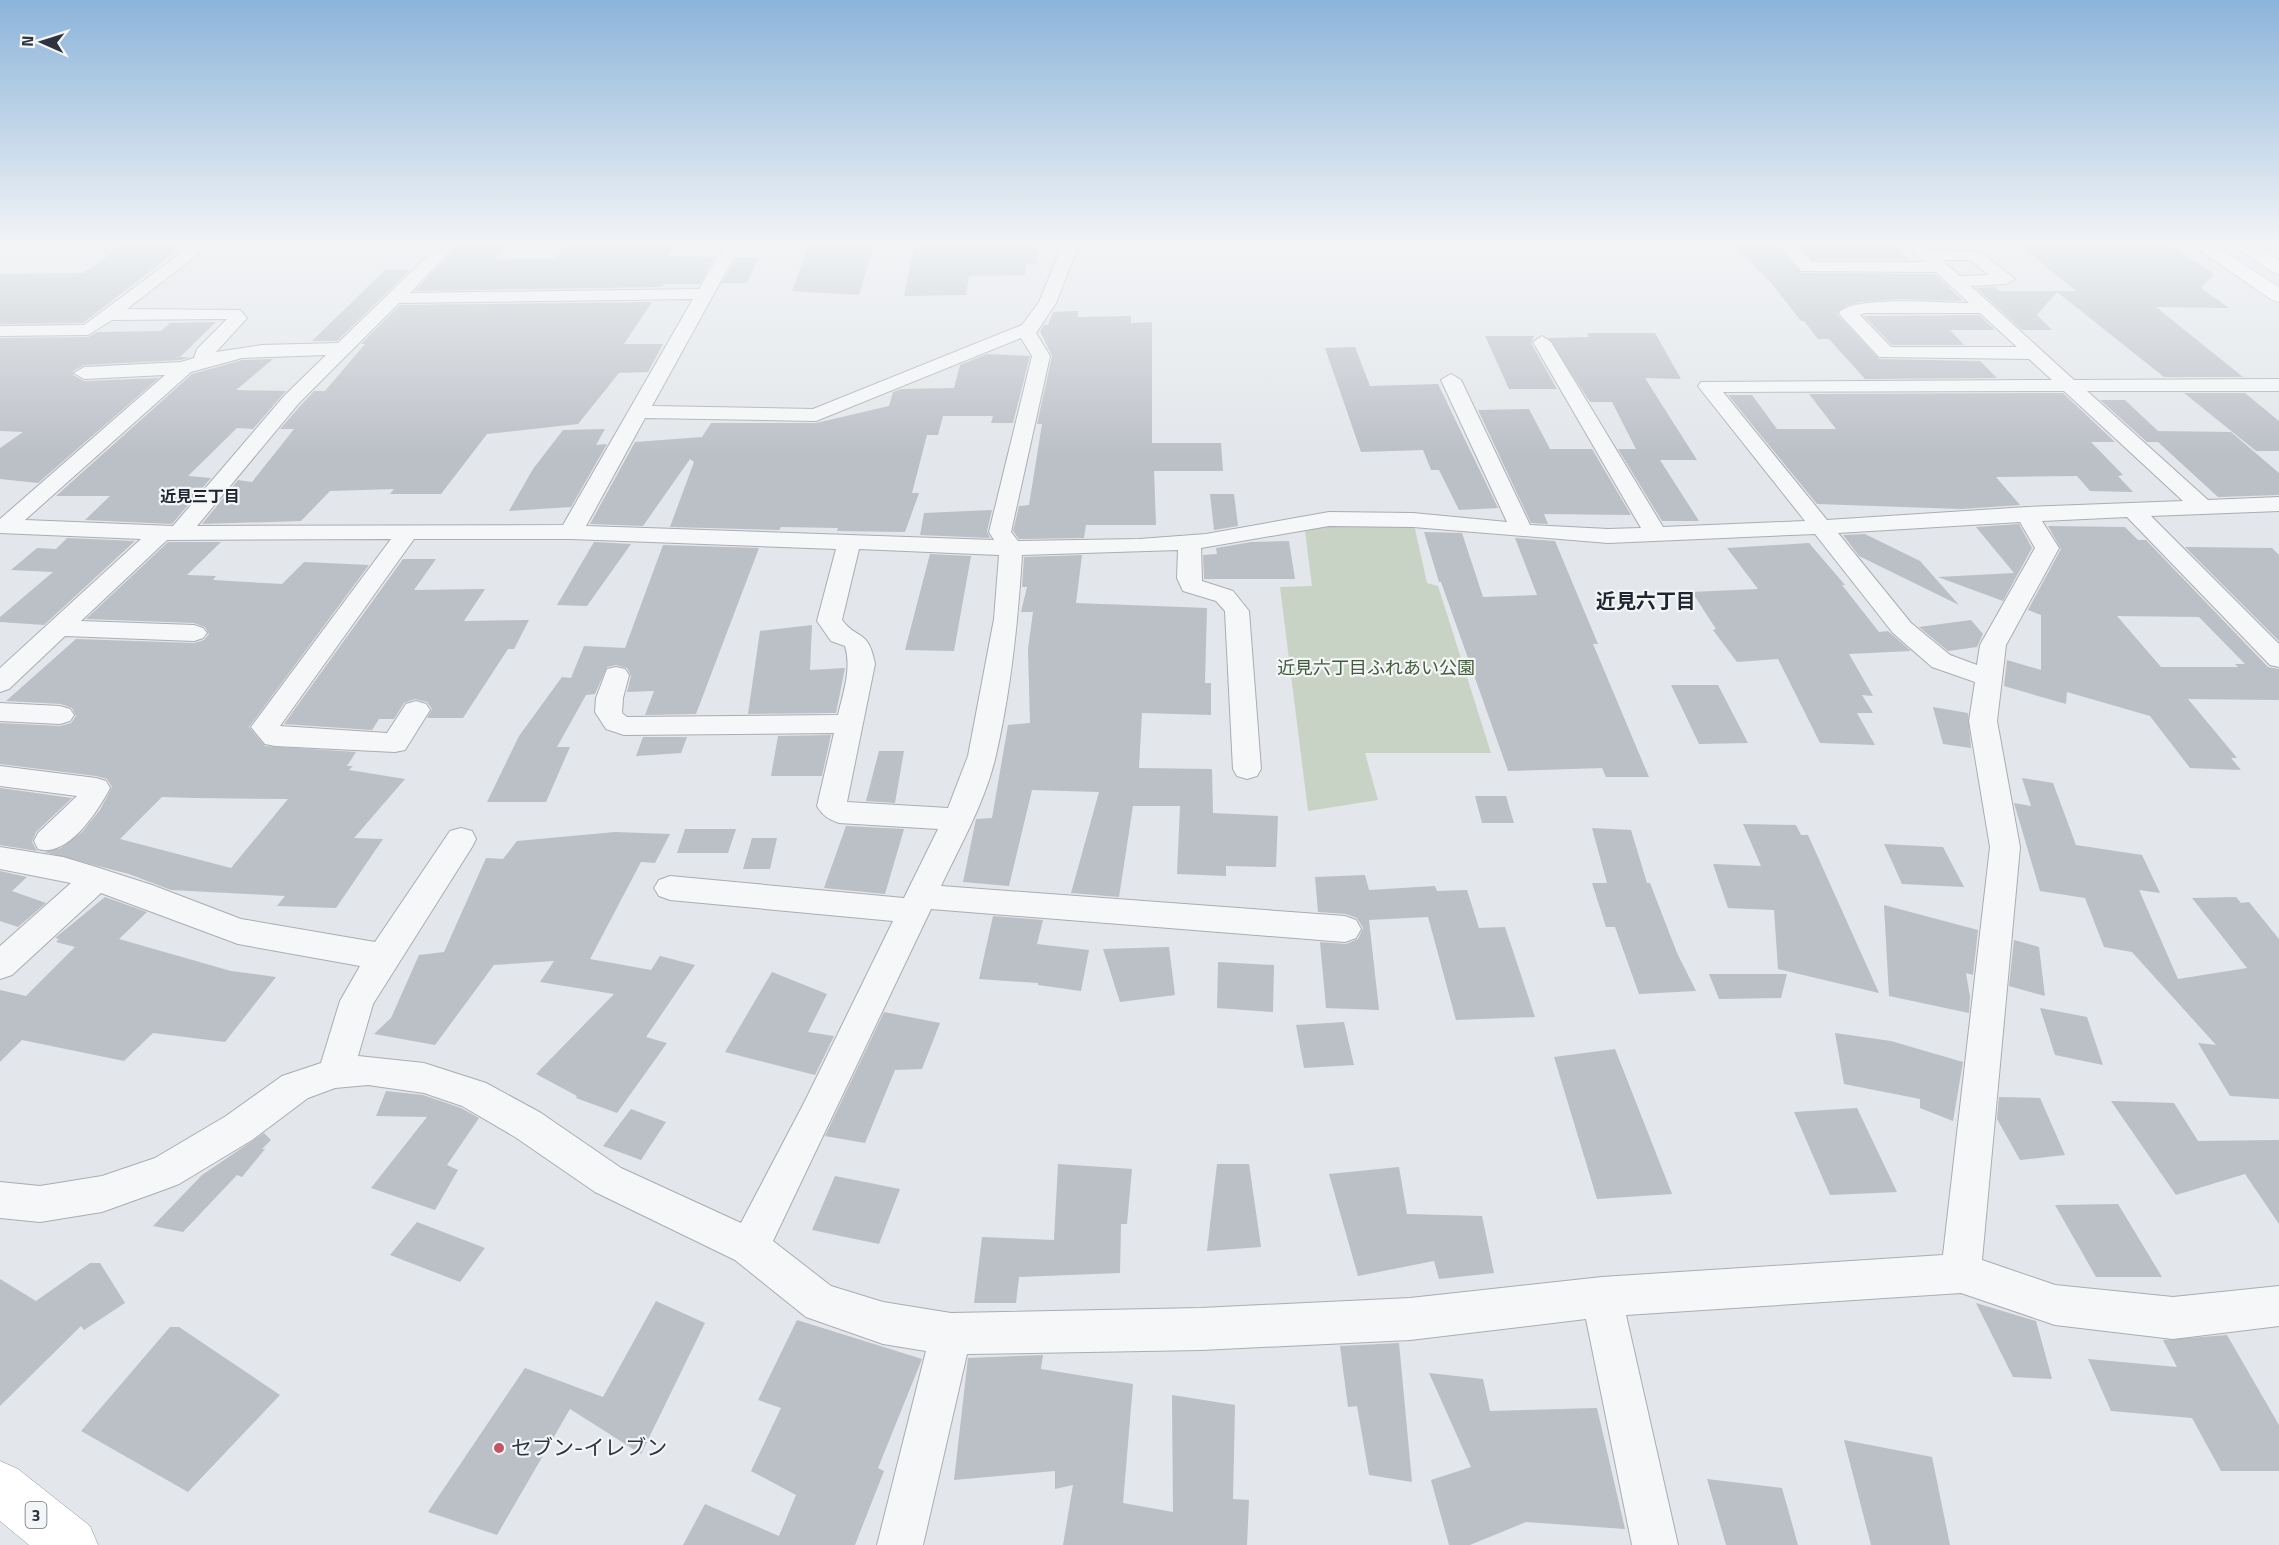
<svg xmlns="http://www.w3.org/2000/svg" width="2279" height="1545" viewBox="0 0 2279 1545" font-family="'Titillium Web','Noto Sans JP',sans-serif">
  <rect width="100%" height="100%" fill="#e3e6ea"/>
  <path fill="#c9d3c5" d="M1413,520l14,63 11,3 53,167h-126l13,47 -70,11 -28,-224 32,-1 -8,-63z"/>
  <path fill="#bbbfc6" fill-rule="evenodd" d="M129,241h55l-11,9h5l-95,73 -83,1v-50l83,-1z
    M462,241h48l-15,18h60l14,-18h107l-8,15 47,1 -15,27h-36l-2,3 -247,4z
    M1037,241v23l-11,1 -1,10 -56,1 -3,19 -62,1 11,-54z
    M1731,241h43l27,32 134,1 28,27 -63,-2 -39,3 -15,4 -9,8 42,45 101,2 17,17 -132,1 -36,-40h-11l-14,-18h-3l-29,-37z
    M1796,241h94l19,19h-96z
    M2015,241h150l49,33 -13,14 28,20 -73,-1 87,70h-79l-107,-85 -20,23 15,15h-30l-46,-42 19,-1 4,4h77z
    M874,244l-15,51 -67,-4 17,-46z
    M737,257h22l-12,26h-25z
    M385,270h25l-73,71h-25z
    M652,302l-28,42h39l-15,28 -29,1 -41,51 -91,10 -46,60h-51l4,-5 -64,2 -29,30 -99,3 36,-44 14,2 42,-53h-14l21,-24 13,-14h11l40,-47h-4l39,-39z
    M1078,311v6l53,-1v7l21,-1v121h69l2,28h-69l2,54h-70l-2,13 -65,1 -6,-8 6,-25 10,-1 13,-81h-5l15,-68 -12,-25 4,-6h4l5,-13z
    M1979,315l16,15h-45l14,15h-72l-28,-29z
    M216,322l-36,35h10l-9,3 -97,5 -11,6v4l11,6 75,-3 -121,105 -38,-4v-31l23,-16 -23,-1v-93l88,-1 9,-5 64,-1 9,-8z
    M1587,333h68l26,46 -36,-1 52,82h-37l39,61h-37l-44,-72h18l-24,-47h-22l-42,-64 41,-1z
    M1485,336h49l-3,7 26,46h-48z
    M1355,347l15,39 68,-2 60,124 -39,2 -20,-40h-8l-8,-20 -62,2 -36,-104z
    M987,354l43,2 -17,67h-22l2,-7h-50l-5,19h-11l-15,58h7l-14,39 -68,-1 1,-3 -57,-1 -2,3 -109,-3 24,-65 -4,-3 -47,67 -53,-2 45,-82 67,-5 9,-14h105l73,-17 4,-14 8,-3 53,-1 6,-23z
    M273,359l-37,31 50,1 -33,38 -16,-1 -49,48 23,2 -39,46 -87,-4 25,-24h-54l136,-122 50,-14z
    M2063,393l52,49h-24l32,33 -5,1 15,16 -43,-1 -13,-15 -81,1 24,28 -59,4 -144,-5 -89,-109h24l25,34h59l-27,-35z
    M2184,393h61l34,28v30h-23z
    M2100,400h25l33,31 73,1 48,41v22l-61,2 -60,-55h-11z
    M1529,409l21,40h42l39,66 -87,-1 4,10 -17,-1 -53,-113z
    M605,429l-9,16 11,-1 -36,63 -62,4 24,-42 30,-39z
    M1210,494h24l4,32 -24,4z
    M992,510l-5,21 3,7 -70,-3 4,-22z
    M2019,524l13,24 -29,53 -65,-24 76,-4 -38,-46z
    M2048,526l77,1 13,13h8l122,127 11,2v31l-91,-1 49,59h-6l10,12 -51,-2 -40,-52 -83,-24 -1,12 -62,-18 3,-26 34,10v-55l-13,-5 33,-61zM2117,616l82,1 46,47h-10l3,3h-77z
    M1424,532l38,1 21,64 54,-2 -22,-57 40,3 43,103h-5l56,133h-43l-4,-9 -94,3 -67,-189h-2z
    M1865,534l55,27 39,44 -100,-49 -16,-21z
    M67,538l68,3 -91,84 -44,-3v-5l53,-45 -42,-2 26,-22 19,1z
    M1289,541l6,38h-91l-1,-24 14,-1 -1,-6 35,-6z
    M168,542h53l-34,33 29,1 -3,4 69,4 22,-22 65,3 -120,162 16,19 91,6 -9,14h6l-4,4 56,9 -51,59 29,1 -47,69 -59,-2 8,-10 -114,-6 -42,-16 -85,-22 17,-4 21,-16 18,-22 12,-23 -5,-8 -11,-3 -96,-12v-41l60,3 11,-3 5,-7 -4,-8 -11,-4 -55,-3 70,-62 118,4 10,-3 5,-6 -4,-7 -11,-4 -108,-4zM162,797l32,1 94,1 -57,69 -111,-29z
    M594,542l37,2 -44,62 -30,-1z
    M1809,543l36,42h-3l37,47 9,-1 23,20 -62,3 24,42 -11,-1 11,18h-16l18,32 -55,-2 -42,-84 -41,3 -24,-32 3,-1 -24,-37 66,-3 -31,-41z
    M663,545l96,3 -63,166 -51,1 9,-24 -27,1 4,-16 -4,-8 -11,-3 -9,2 -12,27 -9,1 -29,52h13l-24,55h-59l32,-66 43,-59 9,1 13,-32 41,2z
    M2185,547l87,1 7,7v86z
    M930,554l41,2 -17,95 -49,-1z
    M1082,555l-6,48 131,5 -2,75h6v32l-69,-2 -3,55 73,1 1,44 65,3 -2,51 -50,-1v10l-49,-2 3,-68h-47l-14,91 -48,-4 28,-101 -67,-2 -23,96 -46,-4 13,-63 16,-1 16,-93 22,-2 -2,-74 5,-37h-12l6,-25h-5l2,-30z
    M403,559h33l-22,31 71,-1 -21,32 65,-1 -15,29h-6l-45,69h-36l5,-9 -5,-7 -12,-3 -11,4 -10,16h-15l-7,11 -88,-6z
    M1971,620l12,14 -6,13 -29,4 -29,-24z
    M812,625l-2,45 35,-2 -9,45 -88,1 12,-83z
    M1671,685h47l30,58 -49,1z
    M1933,707l35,6 3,35 -28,-4z
    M831,735l-9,41h-51l7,-40z
    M643,737h44l-6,16 -45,3z
    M879,751h25l-9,52 -29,-2z
    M2022,778l31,5 23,62 66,10 18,38 -21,-3 39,89 69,-11 -55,-70 44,-1 5,6 8,-1 30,37v160l-49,-3 -32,-53 18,2 -84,-93 -28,-5 -19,-49 -45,-7 -26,-88 17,3z
    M0,788l72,10 -36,34 -4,10 5,9 -37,-6z
    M1475,796h31l8,27h-32z
    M1743,824l53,1 5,10h7l71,158 -101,-24 -4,-59 -46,-2 -15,-44 48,2z
    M846,826l58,3 -19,65 -61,-6z
    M1592,828l39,2 16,53h3l27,70 19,38 -57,3 -24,-67h-9l-14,-44h15z
    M685,829h51l-8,24h-51z
    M615,832l55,2 -15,29 -14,-1 -51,97 61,11 9,-14 35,9 -49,72 21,6 -50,70 -41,-15 1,-2 -41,-22 78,-80 -74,-12 14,-21 -60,4 -59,80 -61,-11 17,-16 28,-63 25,-3 42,-94 17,1 14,-18z
    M752,838h25l-7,31h-27z
    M1884,844l59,3 21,40 -62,-3z
    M0,871l27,6 -15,14 34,12 -28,24 -18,-6z
    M1365,875l4,15 66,-4 2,5 30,-1 12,38 26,-1 30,90 -79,3 -28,-103 -59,3 10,90 -53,-2 -6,-66 26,2 12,-5 5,-11 -6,-10 -11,-4 -28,-2 -3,-35z
    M105,897l42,15 -28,27 112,32 45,6 -51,65 -72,-9 -29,28 -102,-21 -22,22v-72l26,6 49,-49 -19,-5 3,-3 -4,-1z
    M1884,905l94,25 -5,45 -7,-2 4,24 -1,16 -80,-17z
    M993,916l50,4 -6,24 52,6 -8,41 -43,-6v-2l-59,-4z
    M2014,940l25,7 6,49 -36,-10z
    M1169,947l6,48 -55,7 -17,-53z
    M1218,962l56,3 -1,47 -56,-4z
    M772,972l55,22 -19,38 26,4 -19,39 -90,-23z
    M1709,974h78l-6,24 -62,1z
    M2040,1008l47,9 16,48 -48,-10z
    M884,1012l56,11 -18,46 -27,1 -30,73 -40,-7z
    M1344,1022l10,43 -50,3 -8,-43z
    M1835,1033l56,8 72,21 -10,59 -33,-13v-9l-76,-15z
    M1615,1049l57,145 -75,5 -43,-142z
    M386,1091l37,4 38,13 18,10 -32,47 11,5 -23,40 -64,-22 56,-71 -51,-1z
    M1999,1097l41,1 25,57 -45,5 -23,-41z
    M2111,1101l63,2 24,38 81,-1v84l-34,-50 -69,21z
    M1857,1108l40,84 -67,3 -36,-83z
    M631,1109l35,13 -25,38 -38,-14z
    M264,1133l7,7 -9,9h3l-23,28 -5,-2 -54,57 -30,-6 49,-51z
    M1058,1164l74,5 -5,55h-6l-1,49 -101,4 -3,26h-42l8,-66 72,3z
    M1217,1164h32l12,83 -54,4z
    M1399,1167l8,47 75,2 12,57 -55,6 -5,-18 -76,15 -29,-102z
    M835,1176l65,13 -21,55 -67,-14z
    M2118,1204l44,73h-66l-41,-72z
    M417,1222l68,26 -25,34 -70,-27z
    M90,1263h10l25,40 -41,27 -3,-4 -81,80v-127l36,22z
    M656,1301l49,22 -64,131 -71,-45 -73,126 -69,-23 97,-144 78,29z
    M1976,1303l60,18 16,58 -39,-2z
    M797,1320l125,39 -44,109 6,3 -29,74h-172l22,-41 74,32 17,-41 -45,-24 30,-63 -23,-8z
    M170,1327h9l101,68 -92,97 -107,-61z
    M2227,1335l52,90v46h-58l-29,-53 -81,-7 -23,-52 89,8 -14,-27z
    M1399,1343l13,139 -43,-7 -12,-69 -9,1 -8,-61z
    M1043,1355l-2,14 92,15 -10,119 50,9 -1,-117 63,10 -2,94 16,1 -2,45h-184l10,-60 -18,4v-18l-101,9 14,-122z
    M1429,1373l54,6 7,32 107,-3 28,121 -99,-7 -56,23h-21l-18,-65 40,-13z
    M1844,1440l88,17 18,88h-79z
    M1707,1479l75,9 16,57h-72z"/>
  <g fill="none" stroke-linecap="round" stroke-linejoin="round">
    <g stroke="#a9adb4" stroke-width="2">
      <path id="minor" d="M197,241h18l-88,68 113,1 7,8 -31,34 46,-7 76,-2 105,-102h17l-50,52 289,-4 28,-48h16l-91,165 161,3 209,-84 17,-23 25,-61h16l-24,62 -20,30 14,23 -39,176 7,9 121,-2 67,-5 123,-22 84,1 94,9 -66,-142 10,-6 10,6 69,145 78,4 33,-1 -108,-186 9,-6 9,6 112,185 142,-6 -104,-131 -3,-4 3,-4 351,-2 -23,-21 -150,-2 -37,-40 -3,-4c13,-18 106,-10 130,-10l-33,-31 -135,-1 -25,-30h17l19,21h113l-21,-21h18l9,9 49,2 35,27 -9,5 -35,2 103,94 205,-1v12h-192l121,109 71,-3v14l-128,5 128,128v23l-9,-2 -143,-148 -85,4 17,27 -53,97 -9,76 23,126 -38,413 73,25 118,12 106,-11v40l-106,13 -118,-14 -94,-32 -335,22 52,230h-46l-46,-226 -176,21 -209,10 -234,4 -44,191h-46l49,-194 -43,-7 -77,-27 -71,-57 -140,-68 -80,-55 -53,-31 -38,-13 -56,-8 -33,3 -27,10 -56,42 -73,44 -13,5 -64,23 -62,10 -40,-4v-36l40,4 62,-10 53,-18 71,-42 56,-40 39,-13 19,-62 20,-35 -122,-22 -137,-51 -89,82 -12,4v-33l71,-63 -71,-14v-22l63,10 33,10 56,18 89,34 134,23 75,-111 11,-3 11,3 4,8 -4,8 -99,157 -15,52 66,7 62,20 55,30 80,55 120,55 64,-122 88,-180 -223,-21 -11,-4 -5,-8 5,-8 11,-4 234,22 34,-69 -99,-6c-11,-4 -16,-7 -22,-17l17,-73 -210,2 -18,-6 -11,-17 1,-14 11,-29 9,-2 9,2 4,6 -6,23 -1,15 5,4 211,-2c5,-22 14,-46 7,-69l-14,-5 -14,-20 19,-72 -265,-10h-157l-134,187 107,7 19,-29 10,-3 10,3 4,6 -25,40 -10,2 -120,-6 -10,-2 -14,-17 140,-188 -224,1 -86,81 113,4 9,3 4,5 -4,5 -9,3 -129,-5 -56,53 -9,3v-24l141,-129 -141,-6v-14l165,-144 -81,4 -10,-6 10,-6 97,-5 13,-4 3,-9 30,-30 -115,1 -24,15 -88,1v-10l84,-1zM1942,260h28l19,15 -29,1zM693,299l-130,226 -366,1 102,-123 100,-100zM1865,313h115l37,34h-126l-31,-32zM1021,338l11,18 -43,176 5,8 -408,-14 59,-108 171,3zM326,355l-41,40 -112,131 -148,-6 166,-148 51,-14zM2064,391l119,110 -156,6 -200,13 -104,-128zM2020,522l15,26 -55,97 -3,20 -27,-10 -39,-32 -73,-90zM1329,526l84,1 195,16 207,-9 78,99 39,34 43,15 -6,39 21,126 -47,408 -341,22 -192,21 -209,10 -250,5 -68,-11 -52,-16 -58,-45 158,-332 414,33 11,-4 5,-9 -5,-9 -11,-4 -404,-30c20,-42 45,-86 55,-131 15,-65 22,-134 26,-200l156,-5 -1,28 6,13 33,10 9,10 8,158 4,7 10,3 10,-3 4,-7 -12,-158 -16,-20 -31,-10 -1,-33zM859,549l140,6 -5,64 -26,137 -20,52 -101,-6 28,-138c-7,-36 -17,-23 -33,-44z
        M0,703l60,3 10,3 4,6 -4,6 -10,3 -60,-3z
        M0,766l96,12 10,3 4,7c-12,23 -42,70 -72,61l-4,-8 4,-8 39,-37 -77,-10z"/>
    </g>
    <g stroke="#8c949f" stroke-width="1">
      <path id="trunk" d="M2186,241h22l71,46v15l-7,-2z
        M2228,241h22l29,19v14l-7,-2z
        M0,1461l18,8 72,57 8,19h-69l-29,-24z"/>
    </g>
    <use href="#minor" fill="#f6f7f8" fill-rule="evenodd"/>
    <use href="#trunk" fill="#fff" fill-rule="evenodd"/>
  </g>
  <linearGradient id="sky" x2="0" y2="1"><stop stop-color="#8cb4da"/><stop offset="0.53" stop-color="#f2f4f6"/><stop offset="1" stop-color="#f2f4f6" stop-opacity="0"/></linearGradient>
  <rect width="2279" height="457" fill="url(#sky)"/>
  <circle fill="#c05767" stroke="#f3f5f7" stroke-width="2" cx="499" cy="1448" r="6"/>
  <g text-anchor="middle" stroke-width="4.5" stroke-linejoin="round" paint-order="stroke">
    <g font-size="16" font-weight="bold" fill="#1f2531" stroke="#f3f5f7">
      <text x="200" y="502">近見三丁目</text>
    </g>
    <rect fill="#f3f5f7" stroke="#686e77" stroke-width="1.5" x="25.5" y="1502" width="21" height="26" rx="4.5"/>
    <g font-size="16" font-weight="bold" fill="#2d3440">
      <text x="36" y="1521">3</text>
    </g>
    <g font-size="18" fill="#425a3c" stroke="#f3f5f7">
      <text x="1376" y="674">近見六丁目ふれあい公園</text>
    </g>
    <g font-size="20" font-weight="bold" fill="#1f2531" stroke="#f3f5f7">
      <text x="1646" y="608">近見六丁目</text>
    </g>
    <g font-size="21" fill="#2d3440" stroke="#f3f5f7" text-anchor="start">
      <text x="511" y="1455">セブン-イレブン</text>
    </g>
  </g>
  <g transform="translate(42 42) rotate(273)" stroke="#f3f5f7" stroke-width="4.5" paint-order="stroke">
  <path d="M0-4.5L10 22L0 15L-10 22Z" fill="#2d3440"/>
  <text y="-9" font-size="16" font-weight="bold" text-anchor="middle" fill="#2d3440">N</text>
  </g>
</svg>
